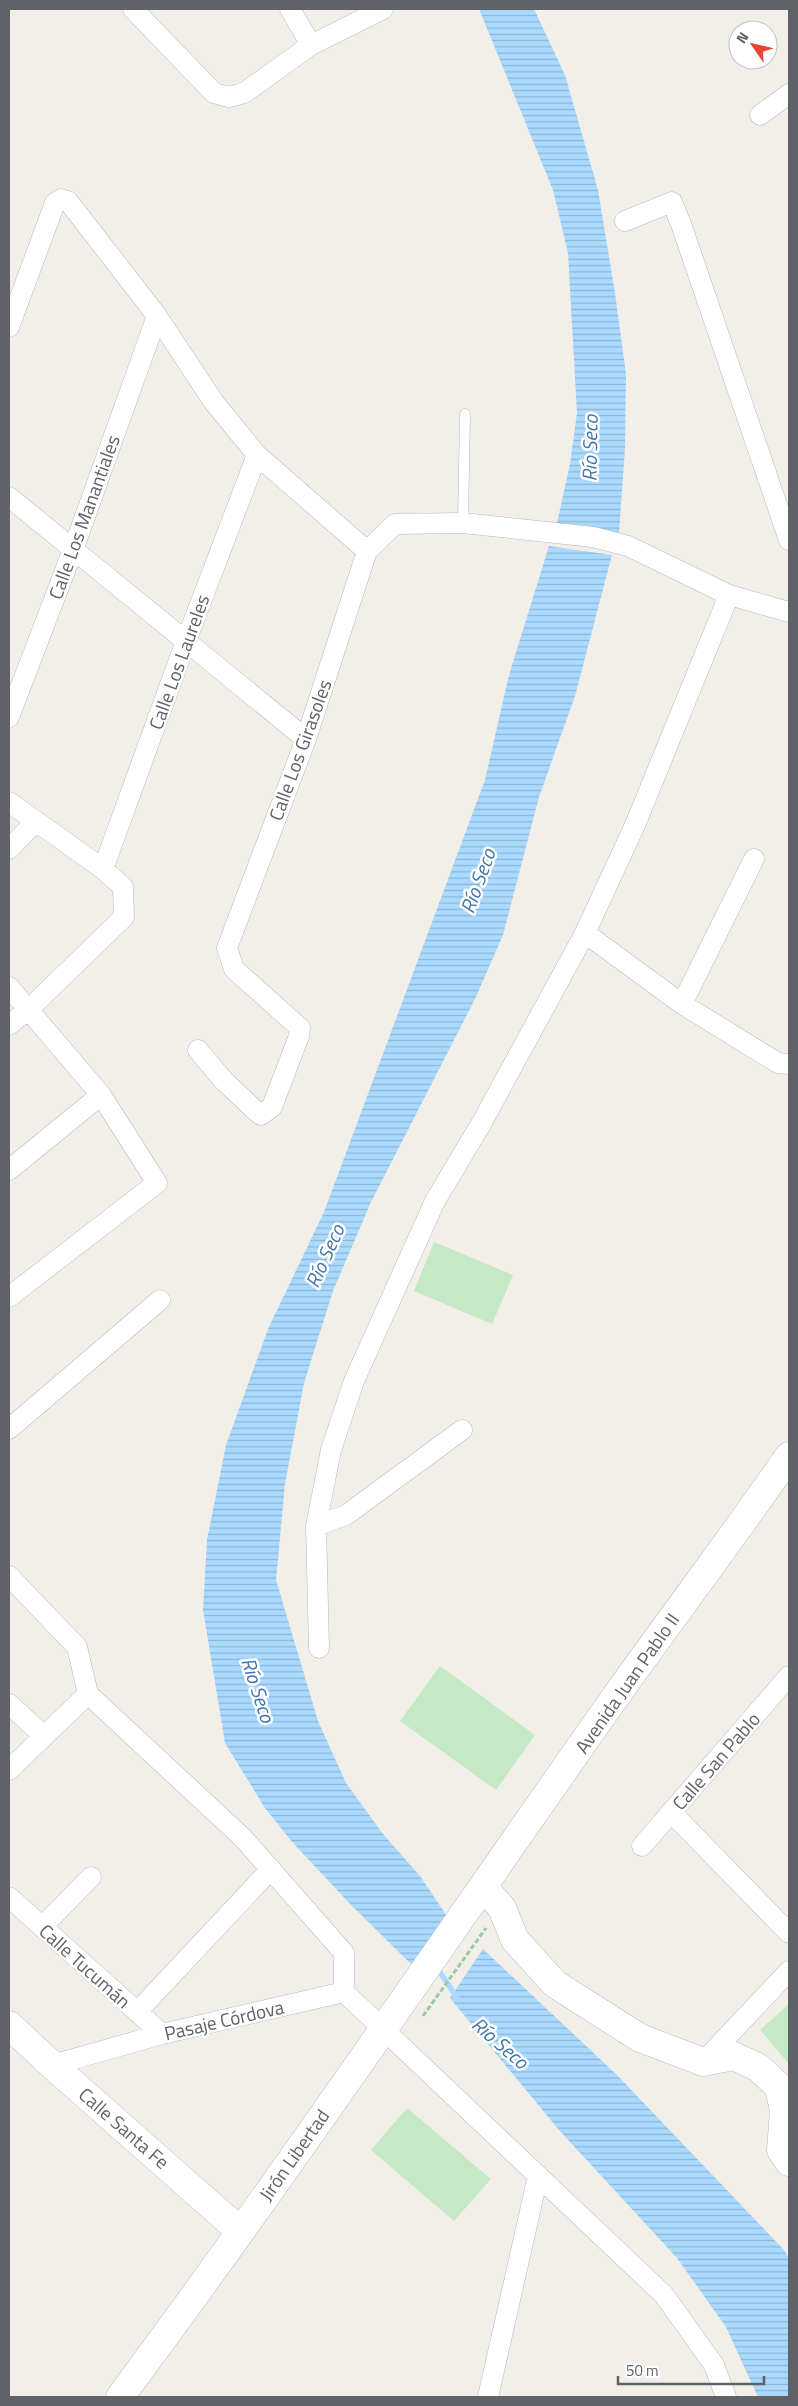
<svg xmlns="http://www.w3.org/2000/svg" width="798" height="2406" viewBox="0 0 798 2406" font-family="'Titillium Web',sans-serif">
  <defs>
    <pattern id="water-rules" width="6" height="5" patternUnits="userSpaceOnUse" patternTransform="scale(1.25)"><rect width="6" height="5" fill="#aadaff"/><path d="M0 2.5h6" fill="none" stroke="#8eb4d2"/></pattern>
  </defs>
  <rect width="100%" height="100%" fill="#f1efe8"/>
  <path fill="#c5e8c5" d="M434,1242l79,33 -21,49 -78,-33z
    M440,1666l95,69 -39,55 -96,-69z
    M789,2004v60l-29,-34z
    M407,2108l84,71 -37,42 -83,-71z"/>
  <path fill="url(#water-rules)" d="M479,9h55l31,66 33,115 17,103 11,81 -1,74 -6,85 -62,-10 13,-59 7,-51 -9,-160 -15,-63z
    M549,546l63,9 -37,141 -36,101 -36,138 -28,64 -104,203 -38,89 -29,92 -19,101 -9,96 42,141 28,62 37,51 37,42 31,46 -35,47 -64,-63 -59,-63 -28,-35 -40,-65 -22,-133 4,-70 19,-95 42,-116 56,-117 161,-432 24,-105z
    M483,1949l133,125 168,176 5,8v139h-31l-32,-70 -49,-69 -118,-128 -109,-132z"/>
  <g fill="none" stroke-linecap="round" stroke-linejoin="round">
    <path stroke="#aadaff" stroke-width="5.5" d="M436,1966l21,32"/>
    <g stroke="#b5b8bc" stroke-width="11">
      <path id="lane" d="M463,523l2,-109"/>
    </g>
    <g stroke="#b5b8bc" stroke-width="21">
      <path id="street" d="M133,9l81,84 15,4 15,-4 67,-48 72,-36
        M290,9l21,36
        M760,115l29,-21
        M625,221l47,-19 9,22 108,316
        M9,327l46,-124 6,-4 7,2 89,115 56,85 44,54 110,96
        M9,497l297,242
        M9,717l64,-167 84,-234
        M9,802l94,67 20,18 1,30 -95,92 -20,16
        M9,849l27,-28
        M103,869l83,-228 71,-186
        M585,933l97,71 96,59 11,1
        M9,987l92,108 56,88 -148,114
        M682,1004l72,-145
        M198,1050l26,31 32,30 5,4 11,-8 27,-71 1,-8 -66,-59 -7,-21 79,-209 61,-188 28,-27 68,-1 130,14 35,9 101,49 60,17
        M9,1170l92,-75
        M9,1429l151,-129
        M316,1526l30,-11 116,-85
        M9,1576l68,71 11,47 155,144 101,115v39
        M319,1648l-3,-122 15,-76 23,-69 81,-180 46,-77 104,-191 50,-108 94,-230
        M9,1704l35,32
        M9,1770l79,-76
        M671,1812l118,121
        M642,1846l147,-170
        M9,1897l153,137
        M42,1927l49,-50
        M137,2012l134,-143
        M703,2062l86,-91
        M52,2065l110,-31 182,-42 320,303 50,70 12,32
        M488,2397l50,-221"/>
    </g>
    <g stroke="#b6babf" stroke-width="29">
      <path id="secondary" d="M484,1888l18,20 13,32 40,44 85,54 63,24 31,-6 25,12 20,19 5,24 -3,39 8,12
        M9,2025l43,40 188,166
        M120,2397c171,-230 331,-467 496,-701 57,-80 117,-159 173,-240"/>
    </g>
    <path stroke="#9cc7a9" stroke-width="3" stroke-dasharray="5 2.5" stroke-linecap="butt" d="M423,2016l63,-88"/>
    <use href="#lane" stroke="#fff" stroke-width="10"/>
    <use href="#street" stroke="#fff" stroke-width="20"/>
    <use href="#secondary" stroke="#fff" stroke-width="28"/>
  </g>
  <g text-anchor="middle" stroke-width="5" stroke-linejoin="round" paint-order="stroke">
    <g font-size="19" fill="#5f6368" stroke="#fff">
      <text transform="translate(84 517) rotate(-70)" y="7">Calle Los Manantiales</text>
      <text transform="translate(179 662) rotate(-70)" y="7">Calle Los Laureles</text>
      <text transform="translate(300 750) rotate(-70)" y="7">Calle Los Girasoles</text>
      <text transform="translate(627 1683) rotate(-55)" y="7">Avenida Juan Pablo II</text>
      <text transform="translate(716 1761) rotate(-49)" y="7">Calle San Pablo</text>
      <text transform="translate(85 1966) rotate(42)" y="7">Calle Tucumán</text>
      <text transform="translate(224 2020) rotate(-13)" y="7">Pasaje Córdova</text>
      <text transform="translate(124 2128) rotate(41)" y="7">Calle Santa Fe</text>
      <text transform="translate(294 2155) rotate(-55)" y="7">Jirón Libertad</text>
    </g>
    <g font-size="20" font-style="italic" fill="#4174aa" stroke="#fff">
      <text transform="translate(590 448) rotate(-89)" y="7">Río Seco</text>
      <text transform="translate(478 881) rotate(-70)" y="7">Río Seco</text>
      <text transform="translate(325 1256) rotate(-66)" y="7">Río Seco</text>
      <text transform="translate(258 1690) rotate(72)" y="7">Río Seco</text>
      <text transform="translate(500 2043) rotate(41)" y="7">Río Seco</text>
    </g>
  </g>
  <rect width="798" height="2406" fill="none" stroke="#5f6368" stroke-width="20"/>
  <g transform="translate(753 45) rotate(304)"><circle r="24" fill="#ffffff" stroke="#bfc1c3"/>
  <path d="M0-4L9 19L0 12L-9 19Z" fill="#ea4335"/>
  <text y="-8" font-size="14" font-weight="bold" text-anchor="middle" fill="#5f6368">N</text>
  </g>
  <path d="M618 2376v8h146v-8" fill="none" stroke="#5f6368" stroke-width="2.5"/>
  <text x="626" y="2376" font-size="15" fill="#5f6368" stroke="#ffffff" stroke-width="4" paint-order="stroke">50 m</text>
</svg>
